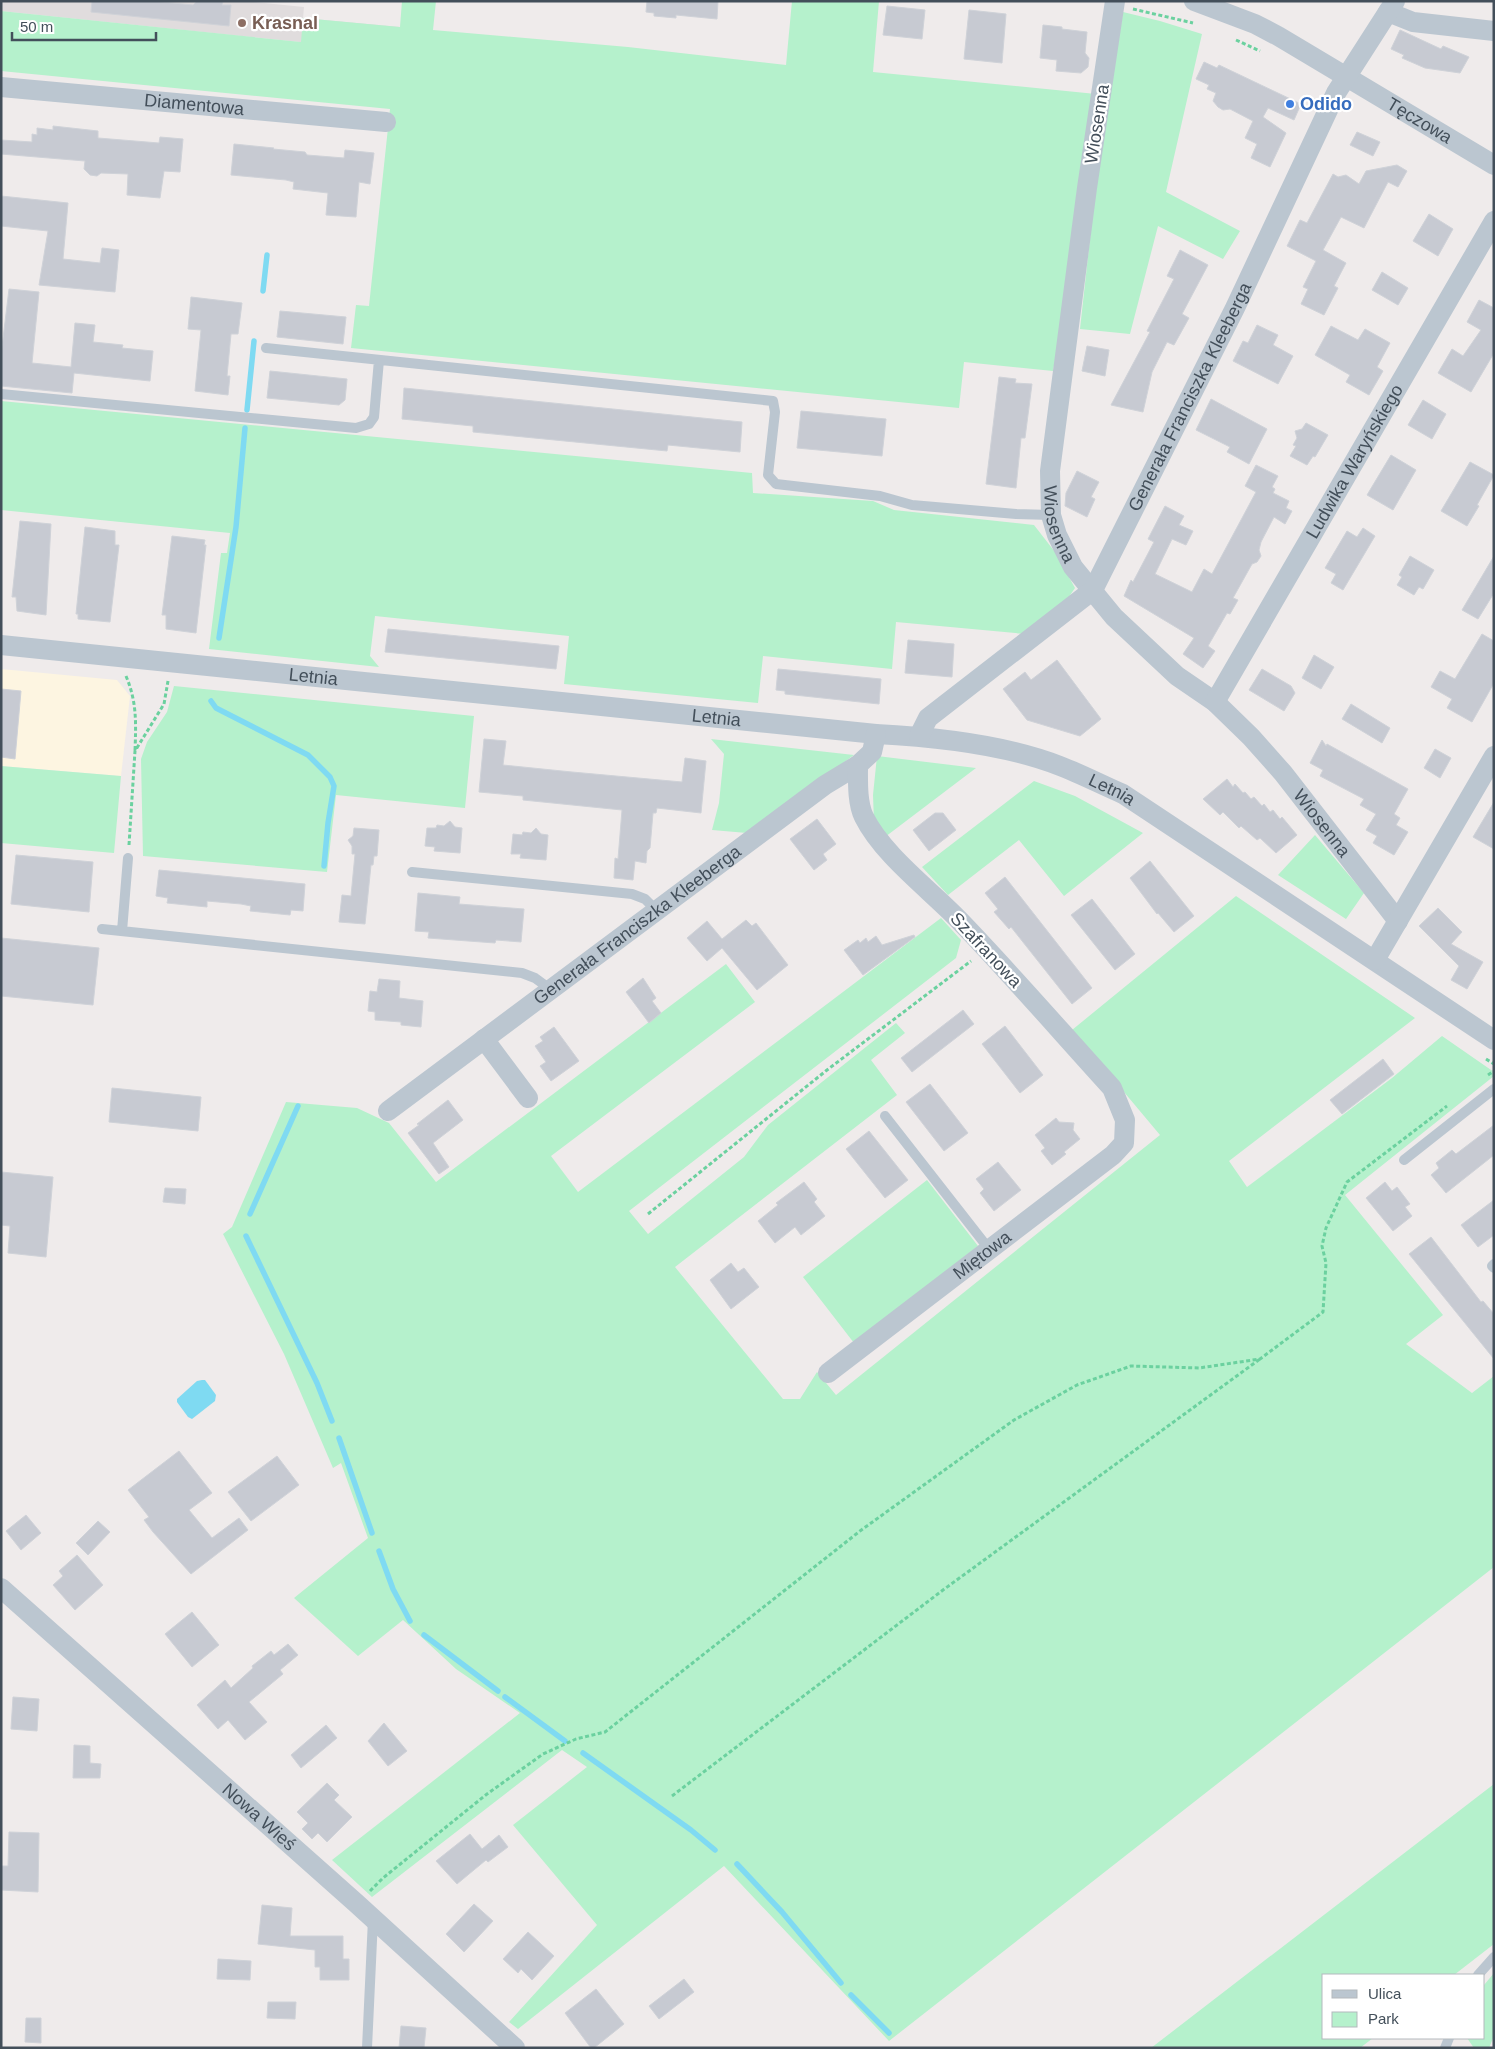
<svg xmlns="http://www.w3.org/2000/svg" width="1495" height="2049" viewBox="0 0 1495 2049" font-family="Arial,sans-serif">
  <rect width="100%" height="100%" fill="#efebeb"/>
  <path fill="#fdf5e1" d="M1,669l116,11 13,16 -9,80 -120,-10z"/>
  <path fill="#e0dcdd" d="M1,1h243l60,6 -1,11 97,9 -3,25 -396,-41z"/>
  <path fill="#b5f1cc" d="M402,1h34l-3,29 195,17 158,18 6,-64h87l-6,71 223,22 -26,186 -17,91 -89,-9 -5,46 -608,-60 5,-43 13,1 21,-197 -389,-38v-60l300,31 2,-24 97,9z
    M1123,12l37,9 42,13 -36,158 74,39 -17,28 -65,-33 -28,108 -50,-5 16,-145z
    M1,401l751,72 1,20 120,8 21,9 140,15 21,27 20,36 -9,13 -41,33 -129,-12 -4,47 -129,-13 -5,47 -194,-19 5,-48 -194,-20 -5,40 9,11 -170,-18 12,-96h6l3,-20 -229,-23z
    M174,686l300,30 -9,92 -129,-13 -9,77 -184,-16 -2,-97 6,-17 20,-30z
    M711,739l143,16 -107,78 -35,-3 7,-27 5,-49z
    M877,756l99,12 -91,69 -11,-15 -1,-27z
    M1,766l120,10 -7,77 -113,-10z
    M1034,781l41,15 68,37 -79,63 -45,-56 -71,55 -26,-28z
    M1315,835l49,58 -18,26 -68,-44z
    M1236,896l179,122 -186,143 18,26 145,-109 50,-42 52,36v4l-149,119 98,120 -37,29 66,49 22,-17v191l-605,474 -165,-175 -206,163 -9,-7 88,-97 -84,-100 74,-58 -25,-17 -190,147 -40,-37 188,-147 -64,-44 -53,-49 -45,36 -64,-58 74,-60 -27,-75 -8,5 -49,-114 -61,-120 9,-7 54,-125 71,6 32,15 47,59 290,-218 29,38 -204,154 27,36 363,-274 20,22 -5,18 -327,253 19,23 96,-77 24,-32 128,-102 9,10 -34,27 26,35 -222,172 108,132h17l17,-27 19,23 324,-260 -88,-105z
    M927,1180l51,66 -124,97 -51,-66z
    M1494,1784v160l-40,31h-130v63h49l-13,10h-209z
    M1494,1973v63l-5,12h-15l-7,-10h17v-53z"/>
  <path fill="#7fdaf2" d="M202,1380h3l11,15 -1,6 -23,18 -4,-2 -11,-15v-3l20,-18z"/>
  <g fill="none" stroke-linecap="round" stroke-linejoin="round">
    <path stroke="#7fdaf2" stroke-width="5.5" d="M263,291l4,-36
      M247,410l7,-69
      M219,638l17,-111 9,-99
      M211,701l5,7 92,47 22,22 4,9 -6,37 -4,43
      M250,1214l48,-108
      M246,1236l71,147 15,38
      M339,1438l33,95
      M379,1551l14,38 17,32
      M424,1635l74,56
      M505,1697l60,44
      M583,1753l108,77 24,20
      M737,1864l45,48 59,71
      M851,1995l38,38"/>
  </g>
  <path fill="#c7cad2" stroke="#cfd2d8" d="M92,1h60l41,4 4,-4h26l-1,4h9l-2,21 -138,-14z
    M647,1h71l-1,18 -41,-4v3l-22,-2v-3l-8,-1z
    M887,6l38,4 -3,29 -39,-4z
    M969,10l37,4 -4,49 -38,-4z
    M1043,25l19,2v2l25,3 -2,21 4,5 -1,9 -7,6 -25,-2 1,-11 -17,-2z
    M1400,30l41,19 2,-3 26,11 -9,16 -35,-5 -23,-10 2,-3 -13,-6z
    M1204,62l13,6 2,-3 82,39 -7,16 -26,-12 -5,9 23,16 -16,34 -19,-9 6,-14 -12,-6 8,-17 -23,-12 -7,1 -5,-3 -5,-6 3,-8 -9,-4 2,-4 -13,-6z
    M53,126l45,5v7l61,5 1,-6 23,2 -3,33 -16,-1 -4,27 -33,-3 1,-21 -27,-1 -4,3 -7,-1 -6,-6 1,-8 -84,-7v-14l31,2v-8l5,1v-7l16,2z
    M1357,132l23,10 -7,14 -23,-11z
    M234,144l40,4 -1,1 32,3 2,3 37,3 1,-8 29,3 -4,31 -11,-2 -3,35 -30,-2 2,-22 -35,-4 1,-7 -8,-2 -55,-5z
    M1397,165l10,6 -9,16 -10,-5 -24,46 -23,-11 -18,33 23,13 -12,23 4,2 -14,27 -23,-11 7,-15 -5,-2 13,-26 -29,-15 13,-26 7,3 26,-49 5,3 8,-2 13,9 7,-13z
    M1,196l67,7 -5,56 37,4 2,-15 17,2 -4,42 -76,-7 9,-54 -47,-5z
    M1429,214l24,15 -15,27 -25,-15z
    M1180,250l28,15 -26,49 7,4 -15,27 -7,-3 -15,30 -9,40 -32,-7 39,-73 -3,-1 27,-52 -7,-3z
    M1382,272l26,16 -10,17 -26,-15z
    M9,289l30,3 -7,71 39,4 4,-44 20,2 -2,17 30,3 -1,3 31,3 -3,30 -76,-8 -2,20 -71,-7v-31z
    M191,297l51,6 -4,31h-7l-4,42h3l-2,19 -33,-4 6,-61 -13,-1z
    M1479,300l15,8v45l-23,39 -33,-19 14,-24 11,7 18,-26 -14,-8z
    M280,311l66,6 -3,27 -66,-7z
    M1257,325l21,10 -5,10 20,11 -15,28 -45,-23 10,-20 5,2z
    M1331,326l27,14 7,-11 25,14 -13,24 6,4 -14,24 -23,-13 4,-7 -35,-20z
    M1087,346l22,4 -4,26 -23,-5z
    M270,371l77,8 -2,21 -6,5 -72,-7z
    M999,377l17,2 -1,4 17,1 -7,54h-4l-5,50 -30,-4z
    M404,388l338,34 -2,30 -72,-7 -1,6 -194,-19v-6l-71,-7z
    M1211,399l56,30 -18,35 -22,-12 3,-5 -34,-17z
    M1423,400l23,14 -14,25 -24,-14z
    M801,411l85,8 -4,37 -85,-8z
    M1306,423l22,12 -13,22 -2,-1 -6,9 -17,-9 6,-10 -3,-1 4,-7 -2,-7 7,-2z
    M1391,455l25,15 -23,40 -26,-15z
    M1470,462l24,13 -17,30 2,1 -12,20 -26,-15z
    M1256,465l22,11 -6,11 3,2 -2,4 16,8 -3,7 6,3 -7,13 -11,-7 -13,25 -2,8 2,6 -4,6 -5,2 -19,34 5,2 -8,14 -3,-1 -19,33 7,5 -12,17 -20,-14 11,-16 -70,-42 7,-16 2,2 21,-40 -6,-3 17,-33 19,10 -5,9 14,6 -7,14 -14,-6 -17,35 37,18 12,-23 8,5 44,-82 -11,-6z
    M1077,471l22,11 -8,15 4,2 -8,18 -22,-11 1,-13z
    M20,521l31,3 -5,91 -29,-4 -1,-14h-4z
    M85,527l30,4v14h4l-9,77 -32,-3v-5h-2z
    M1363,528l12,8 -32,54 -12,-7 5,-9 -11,-6 22,-37 10,6z
    M172,536l33,4 -1,5h2l-10,88 -30,-4v-14h-4z
    M1410,556l24,14 -11,19 -4,-2 -5,8 -17,-10 5,-8 -3,-2z
    M1494,556v37l-16,26 -16,-9z
    M388,629l171,17 -3,23 -171,-17z
    M1482,634l12,7v42l-22,39 -25,-14 5,-9 -21,-12 9,-16 15,8z
    M908,640l46,4 -2,33 -47,-4z
    M1314,655l20,12 -13,22 -19,-11z
    M1057,660l44,59 -21,17 -53,-16 -24,-31 22,-17 6,8z
    M778,669l103,10 -2,25 -94,-10v-3l-9,-1z
    M1262,669l29,17 4,7 -11,18 -35,-21z
    M1,689l20,2 -6,68 -14,-2z
    M1351,704l39,24 -8,15 -40,-24z
    M484,739l22,2 -3,24 69,7 110,10 3,-24 21,3 -5,52 -44,-5 -1,5h-3l-3,35 -3,3 -1,12 -11,-2 -2,19 -19,-2 1,-20 3,1 4,-49 -99,-10v-4l-44,-4z
    M1322,740l4,6 1,-2 81,45 -14,25 6,4 -4,7 12,7 -14,23 -21,-12 4,-7 -11,-6 10,-16 -16,-9 4,-6 -44,-23 3,-6 -13,-7z
    M1435,749l16,9 -11,20 -16,-10z
    M1227,779l6,8 2,-3 8,9 2,-1 6,7 3,-2 8,9 2,-2 6,8 3,-2 7,9 2,-2 15,18 -21,18 -16,-15 -3,2 -16,-14 -2,2 -16,-16 -3,3 -17,-16z
    M1494,802v47l-21,-12z
    M935,813h8l13,17 -27,21 -16,-21z
    M817,819l19,25 -13,10 4,6 -13,10 -24,-31z
    M450,821l5,6 7,1 -2,25 -26,-2 1,-4 -10,-1 2,-18h9l1,-3 7,1z
    M354,828l25,2 -2,26h-3l-1,9h-2l-6,59 -26,-2 3,-27 9,1 4,-42h-3v-8l-4,-6 5,-4z
    M536,828l5,6 7,1 -2,25 -26,-2 1,-4h-10l2,-20 9,1 1,-3 8,1z
    M16,855l77,7 -4,50 -78,-8z
    M1150,861l44,55 -20,16 -16,-19 -1,1 -27,-36z
    M159,870l146,14 -2,27 -12,-1 -1,5 -40,-4 1,-5 -10,-2 -34,-3v6l-40,-4 1,-5 -12,-2z
    M1005,877l87,111 -20,16 -61,-77 -2,2 -15,-17 4,-3 -13,-16z
    M418,893l42,4 -1,7 65,5 -3,33 -25,-2 -1,3 -67,-5 1,-6 -14,-1z
    M1092,899l43,55 -20,16 -44,-55z
    M1438,908l24,24 -11,12 32,18 -16,27 -16,-9 8,-14 -40,-40z
    M746,920l6,6 4,-3 32,42 -31,25 -35,-42 -15,13 -20,-23 20,-17 15,18z
    M914,935l1,2 -52,38 -19,-25 14,-10 2,3 6,-5 2,4 8,-6 6,9z
    M1,938l98,10 -6,57 -92,-9z
    M643,978l13,20 -4,3 9,12 -12,10 -23,-31z
    M379,979l21,2 -1,17 24,3 -2,26 -20,-2v-3l-26,-2v-8l-7,-1 2,-20 7,1z
    M963,1010l11,14 -62,48 -11,-14z
    M1005,1026l38,49 -23,18 -38,-49z
    M554,1027l25,34 -28,20 -11,-15 6,-4 -11,-16 8,-5 -3,-4z
    M1383,1059l11,15 -52,40 -12,-14z
    M930,1084l38,49 -24,18 -38,-49z
    M112,1088l89,9 -3,34 -89,-9z
    M448,1100l15,20 -30,23 16,24 -10,7 -31,-41 11,-8 -2,-1z
    M1056,1118l3,4 15,1 -1,7 7,9 -16,13 2,2 -14,11 -11,-14 4,-3 -10,-13z
    M1494,1125v30l-48,38 -15,-18 8,-7 -3,-5 16,-13 4,4z
    M869,1131l39,49 -23,18 -39,-49z
    M998,1162l23,28 -27,21 -14,-18 4,-4 -8,-10z
    M1,1172l52,5 -7,80 -38,-4 2,-27 -9,-1z
    M804,1182l13,17 -3,3 11,14 -24,19 -6,-8 -20,16 -17,-22 20,-16 -2,-2z
    M1385,1182l7,9 5,-4 13,17 -5,3 7,9 -19,15 -27,-33z
    M165,1188l21,1 -1,15 -22,-2z
    M1494,1200v35l-16,12 -17,-22z
    M1431,1237l50,65 2,-1 11,13v45l-85,-105z
    M731,1263l7,9 6,-4 15,19 -28,22 -21,-29z
    M179,1451l33,42 -23,17 23,28 27,-20 9,12 -57,44 -38,-42 -9,-12 5,-3 -21,-27z
    M277,1456l22,29 -48,36 -23,-29z
    M26,1515l15,18 -20,17 -15,-19z
    M98,1521l12,11 -22,23 -12,-12z
    M77,1555l26,30 -28,25 -22,-25 10,-9 -4,-5z
    M192,1612l27,33 -27,22 -27,-33z
    M288,1644l10,11 -18,15 3,4 -34,28 18,20 -22,18 -17,-20 -10,9 -21,-24 28,-25 6,8 22,-20 -1,-2 19,-15 3,4z
    M13,1697l26,2 -2,32 -26,-2z
    M384,1723l23,28 -19,15 -20,-25z
    M326,1725l11,13 -36,30 -10,-13z
    M74,1745l16,1v17l11,1 -1,14h-27z
    M327,1783l12,12 -5,5 18,17 -25,25 -9,-9 -6,6 -10,-10 6,-6 -11,-11z
    M9,1832l30,1 -1,59 -37,-2v-24h7z
    M470,1834l12,15 17,-14 9,12 -20,15 -2,-2 -29,24 -21,-23z
    M474,1904l19,17 -29,31 -18,-18z
    M262,1905l30,3 -2,28h53v23h6v21h-29v-13h-5v-17l-57,-6z
    M528,1932l26,24 -22,24 -11,-11 -3,4 -15,-14z
    M218,1959l33,2 -1,19 -33,-1z
    M684,1979l10,13 -35,27 -10,-13z
    M596,1989l28,35 -30,24h-3l-26,-35z
    M268,2002h28l-1,17 -28,-1z
    M26,2018h15v25l-16,-1z
    M401,2026l25,2 -2,20h-25z"/>
  <g fill="none" stroke-linecap="round" stroke-linejoin="round">
    <path stroke="#6bd19f" stroke-width="3" stroke-dasharray="4 2.5" stroke-linecap="butt" d="M1133,9l60,14
      M1236,40l24,11
      M126,676c11,26 10,47 9,75
      M129,845l6,-94 29,-47 4,-23
      M1486,1059l8,5
      M1488,1075l6,-4
      M648,1214l179,-144 144,-109
      M672,1796l271,-206 317,-231
      M370,1891l13,-13 104,-84 56,-40 33,-15 29,-7 255,-201 154,-111 63,-35 54,-19 68,2 61,-9 63,-47 3,-49 -4,-17 4,-18 21,-46 100,-76"/>
    <path stroke="#bbc6d0" stroke-width="10" d="M266,348l507,53 2,11 -7,63 8,9 104,12 32,9 104,9 35,1
      M1,394l355,34 13,-4 5,-7 5,-57
      M412,872l220,22 13,5 12,12
      M102,929l420,44 13,5 15,11
      M122,931l6,-73
      M885,1116l104,133
      M1404,1160l90,-71
      M1494,1264l-2,2 2,2
      M1478,1975l16,-18
      M367,2048l6,-129
      M1445,2048l4,-10"/>
    <g stroke="#bbc6d0" stroke-width="20">
      <path id="s1" d="M1115,1l-28,187 -25,191 -12,92 1,44 6,20 16,32 41,50 63,59 38,26 36,35 32,36 115,148"/>
      <path id="s2" d="M1194,1l61,23 23,12 216,129"/>
      <path d="M1388,12l25,10 81,9"/>
      <path id="s3" d="M1,87l385,35"/>
      <path id="s4" d="M1,645l875,89c60,3 128,10 184,32 21,8 42,19 63,28l371,246"/>
      <path id="s5" d="M1215,702l279,-481"/>
      <path id="s6" d="M919,736l9,-18 165,-128 142,-282 101,-215 59,-92"/>
      <path d="M1375,960l119,-204"/>
      <path d="M484,1039l44,59"/>
      <path id="s7" d="M388,1111l437,-326 33,-20 14,-13 4,-18"/>
      <path id="s8" d="M828,1373l285,-218 11,-12 1,-23 -13,-32c-51,-56 -100,-113 -153,-168 -30,-31 -76,-65 -95,-103 -7,-14 -6,-36 -6,-52"/>
      <path id="s9" d="M1,1588l355,315 159,145"/>
    </g>
  </g>
  <circle fill="#8d6e63" stroke="#fff" stroke-width="2" cx="242" cy="23" r="5"/>
  <circle fill="#3f7fe0" stroke="#fff" stroke-width="2" cx="1290" cy="104" r="5"/>
  <g text-anchor="middle" stroke-width="4.5" stroke-linejoin="round" paint-order="stroke">
    <g font-size="18" font-weight="bold" fill="#785e54" stroke="#fff" text-anchor="start">
      <text x="252" y="29">Krasnal</text>
    </g>
    <g font-size="18" font-weight="bold" fill="#366cbe" stroke="#fff" text-anchor="start">
      <text x="1300" y="110">Odido</text>
    </g>
    <g font-size="18" fill="#434f5a" stroke="#fff">
      <text dy="6" stroke="none"><textPath href="#s3" startOffset="194">Diamentowa</textPath></text>
      <text dy="6" stroke="none"><textPath href="#s2" startOffset="256">Tęczowa</textPath></text>
      <text transform="translate(1097 124) rotate(-81)" y="6">Wiosenna</text>
      <text dy="6" stroke="none"><textPath href="#s6" startOffset="445">Generała Franciszka Kleeberga</textPath></text>
      <text dy="6" stroke="none"><textPath href="#s5" startOffset="278">Ludwika Waryńskiego</textPath></text>
      <text dy="6" stroke="none"><textPath href="#s1" startOffset="529">Wiosenna</textPath></text>
      <text dy="6" stroke="none"><textPath href="#s4" startOffset="314">Letnia</textPath></text>
      <text dy="6" stroke="none"><textPath href="#s4" startOffset="719">Letnia</textPath></text>
      <text dy="6" stroke="none"><textPath href="#s4" startOffset="1124">Letnia</textPath></text>
      <text dy="6" stroke="none"><textPath href="#s1" startOffset="934">Wiosenna</textPath></text>
      <text dy="6" stroke="none"><textPath href="#s7" startOffset="311">Generała Franciszka Kleeberga</textPath></text>
      <text transform="translate(986 950) rotate(47)" y="6">Szafranowa</text>
      <text dy="6" stroke="none"><textPath href="#s8" startOffset="194">Miętowa</textPath></text>
      <text dy="6" stroke="none"><textPath href="#s9" startOffset="345">Nowa Wieś</textPath></text>
    </g>
  </g>
  <rect width="1495" height="2049" fill="none" stroke="#434f5a" stroke-width="5"/>
  <rect x="1322" y="1974" width="162" height="65" fill="#ffffff" stroke="#b4b9bd"/>
  <rect x="1332" y="1990" width="25" height="8" fill="#bbc6d0" stroke="#b4b9bd"/>
  <text x="1368" y="1999" font-size="15" fill="#434f5a">Ulica</text>
  <rect x="1332" y="2012" width="25" height="15" fill="#b5f1cc" stroke="#b4b9bd"/>
  <text x="1368" y="2024" font-size="15" fill="#434f5a">Park</text>
  <path d="M12 32v8h144v-8" fill="none" stroke="#434f5a" stroke-width="2.5"/>
  <text x="20" y="32" font-size="15" fill="#434f5a" stroke="#ffffff" stroke-width="4" paint-order="stroke">50 m</text>
</svg>
